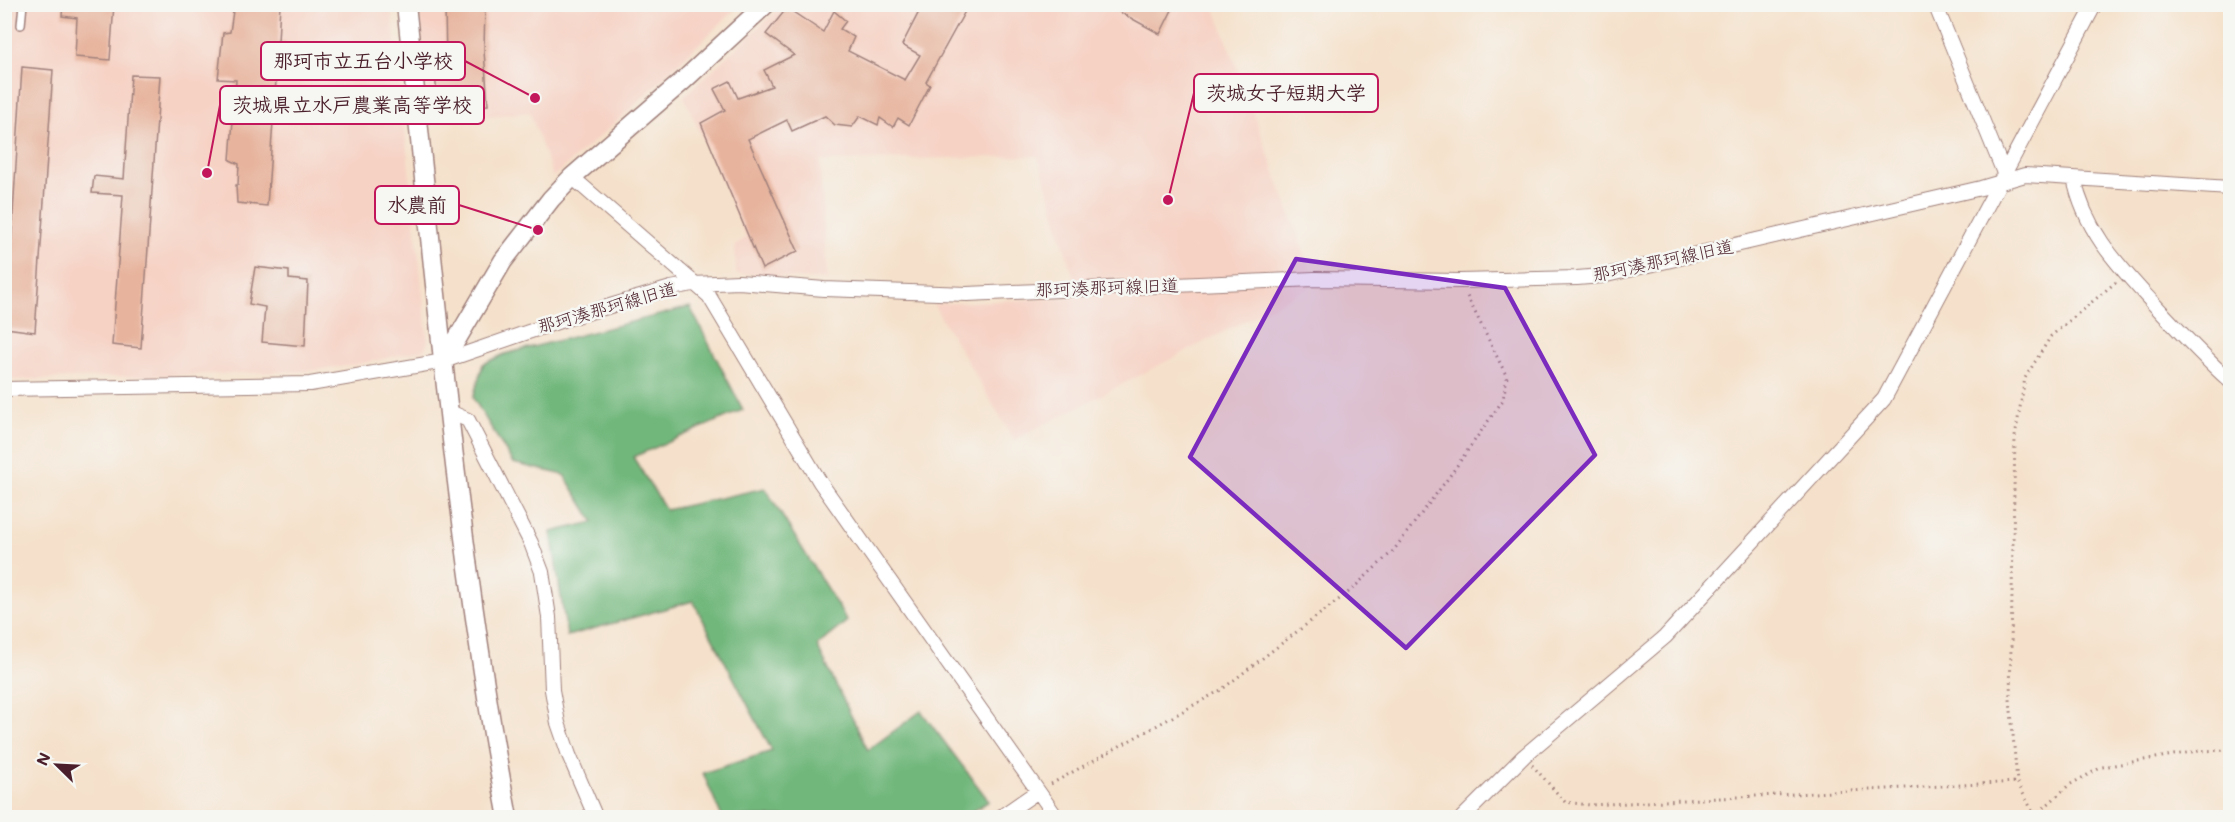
<svg xmlns="http://www.w3.org/2000/svg" width="2235" height="822" viewBox="0 0 2235 822" font-family="Mali,'Klee One',sans-serif">
  <rect width="100%" height="100%" fill="#f6f6f2"/>
  <filter id="ink" filterUnits="userSpaceOnUse"><feTurbulence type="fractalNoise" baseFrequency=".0167" numOctaves="2"/><feDisplacementMap in="SourceGraphic" scale="12" xChannelSelector="R" yChannelSelector="G"/><feConvolveMatrix kernelMatrix="1 2 1 2 8 2 1 2 1" color-interpolation-filters="sRGB"/></filter>
  <filter id="wash" filterUnits="userSpaceOnUse"><feTurbulence type="fractalNoise" baseFrequency=".008" numOctaves="4" result="noise"/><feDisplacementMap in="SourceGraphic" scale="24" xChannelSelector="R" yChannelSelector="G"/><feGaussianBlur stdDeviation="1.35" result="paint"/><feColorMatrix in="noise" values="0 0 0 0 0 0 0 0 0 0 0 0 0 0 0 0 0 1.4 0 .05"/><feComposite in="paint" operator="in"/></filter>
  <g filter="url(#wash)">
    <rect width="100%" height="100%" fill="#f5e1cb"/>
    <path fill="#f6d2c4" d="M4,5h387l37,337 -4,8 -70,15 -49,6 -300,9z
      M418,5h322l-114,108 -73,64 -23,-65 -97,10 -7,-39z
      M783,5h431l98,269 -3,14 -295,152 -81,-136 146,-7 -41,-141 -218,5 7,119 -91,-6 -1,-29 11,-7 -62,-142z"/>
    <path fill="#71b77c" stroke="#5e6b54" stroke-width="1.5" d="M690,307l53,103 -110,47 33,53 99,-22 82,133 -30,25 51,104 53,-39 68,90 -25,16h-242l-19,-44 69,-22 -79,-150 -126,35 -16,-104 43,-10 -30,-47 -51,-12 -40,-65 10,-34 22,-10z"/>
    <g id="blocks">
      <path fill="#e7b39c" d="M63,4h51l-4,56 -35,-3 2,-39 -15,-2z
        M234,4h46l-2,38h9l1,23 -11,1 -10,140 -30,-3 -1,-18h2l1,-21 -9,-4 6,-80 -18,-1 5,-46 7,-1z
        M445,4h40l-1,47 4,54 -29,2 1,7 -21,1 -5,-51 12,1z
        M923,4h46l-43,78 4,3 -21,40 -11,-7 -5,9 -13,-9 -2,7 -18,-9 -8,11 -17,-2 -10,-9 -33,15 -5,-11 -39,19 50,112 -36,18 -61,-146 24,-13 -11,-21 16,-8 8,17 34,-12 -8,-16 30,-15 -28,-21 21,-26 36,24 11,-21 12,10 -6,8 14,8 -6,14 57,29 15,-25 -18,-10z
        M1105,4h70l-15,30z
        M22,67l31,3 -18,262 -29,-4z
        M131,75l29,1 -19,272 -29,-3 11,-150 -31,-2 2,-17 30,3z
        M255,267l34,4v8l19,2 -3,65 -43,-4 3,-35 -16,-3z"/>
    </g>
  </g>
  <g filter="url(#ink)">
    <use href="#blocks" fill-opacity="0" stroke="#a0807b" stroke-width="1.5"/>
    <g fill="none" stroke-linecap="round" stroke-linejoin="round">
      <g stroke="#a0807b" stroke-width="10">
        <path id="lane" d="M21,25l2,-21"/>
      </g>
      <g stroke="#a0807b" stroke-width="16">
        <path id="street" d="M1935,4l69,169
          M572,177l137,119 111,186 237,336
          M2074,178c10,52 44,87 78,124 25,27 50,54 78,79
          M4,389l306,-5 134,-23 122,-42 105,-31 22,-4 46,-2 85,7 143,5 347,-15 146,2 117,-3 25,-2 379,-88 44,-13 205,13
          M450,412l18,8 63,123 11,29 7,45 3,73 6,33 11,32 27,63
          M999,818l39,-27
          M1462,818l62,-62 141,-119 219,-238 211,-395"/>
      </g>
      <g stroke="#a0807b" stroke-width="21">
        <path id="secondary" d="M406,4c29,272 51,545 102,814
          M444,361l59,-100 48,-62 21,-22 112,-97 82,-76"/>
      </g>
      <path stroke="#a0807b" stroke-width="3" stroke-dasharray="1.5 4.5" stroke-linecap="butt" d="M1532,765l33,37 25,3 427,-23
        M1051,784l170,-94 129,-99 43,-40 56,-74 54,-77 4,-23 -41,-83
        M2035,816l-18,-34 -7,-83 5,-262 10,-59 26,-42 65,-54
        M2035,816l34,-31 33,-18 96,-16 32,-1"/>
      <use href="#lane" stroke="#fff" stroke-width="7"/>
      <use href="#street" stroke="#fff" stroke-width="14"/>
      <use href="#secondary" stroke="#fff" stroke-width="18"/>
    </g>
  </g>
  <path fill="#7b2cbf" fill-opacity="0.2" stroke="#7b2cbf" stroke-width="4.5" stroke-linejoin="round" d="M1296,259l209,29 90,167 -189,193 -216,-191z"/>
  <g text-anchor="middle" stroke-width="5" stroke-linejoin="round" paint-order="stroke">
    <g font-size="18" fill="#4a1f2b" stroke="#f6f6f2">
      <text transform="translate(1663 261) rotate(-12)" y="6">那珂湊那珂線旧道</text>
      <text transform="translate(1107 288) rotate(-2)" y="6">那珂湊那珂線旧道</text>
      <text transform="translate(607 308) rotate(-16)" y="6">那珂湊那珂線旧道</text>
    </g>
  </g>
  <path fill="none" stroke="#c2185b" stroke-width="2" d="M535 98L465 61M1168 200L1194 93M207 173L220 105M538 230L459 205"/>
  <g fill="#c2185b" stroke="#f6f6f2" stroke-width="2">
    <circle cx="535" cy="98" r="6"/>
    <circle cx="1168" cy="200" r="6"/>
    <circle cx="207" cy="173" r="6"/>
    <circle cx="538" cy="230" r="6"/>
  </g>
  <g fill="#f6f6f2" stroke="#c2185b" stroke-width="2">
    <rect x="261" y="42" width="204" height="38" rx="6"/>
    <rect x="1194" y="74" width="184" height="38" rx="6"/>
    <rect x="220" y="86" width="264" height="38" rx="6"/>
    <rect x="375" y="186" width="84" height="38" rx="6"/>
  </g>
  <g font-size="20" text-anchor="middle" font-weight="bold" fill="#4a1f2b">
    <text x="363" y="68">那珂市立五台小学校</text>
    <text x="1286" y="100">茨城女子短期大学</text>
    <text x="352" y="112">茨城県立水戸農業高等学校</text>
    <text x="417" y="212">水農前</text>
  </g>
  <rect width="2235" height="822" fill="none" stroke="#f6f6f2" stroke-width="24"/>
  <g transform="translate(57 765) rotate(294)" stroke="#f6f6f2" stroke-width="4.5" paint-order="stroke">
  <path d="M0-4.5L10 22L0 15L-10 22Z" fill="#4a1f2b"/>
  <text y="-9" font-size="16" font-weight="bold" text-anchor="middle" fill="#4a1f2b">N</text>
  </g>
</svg>
